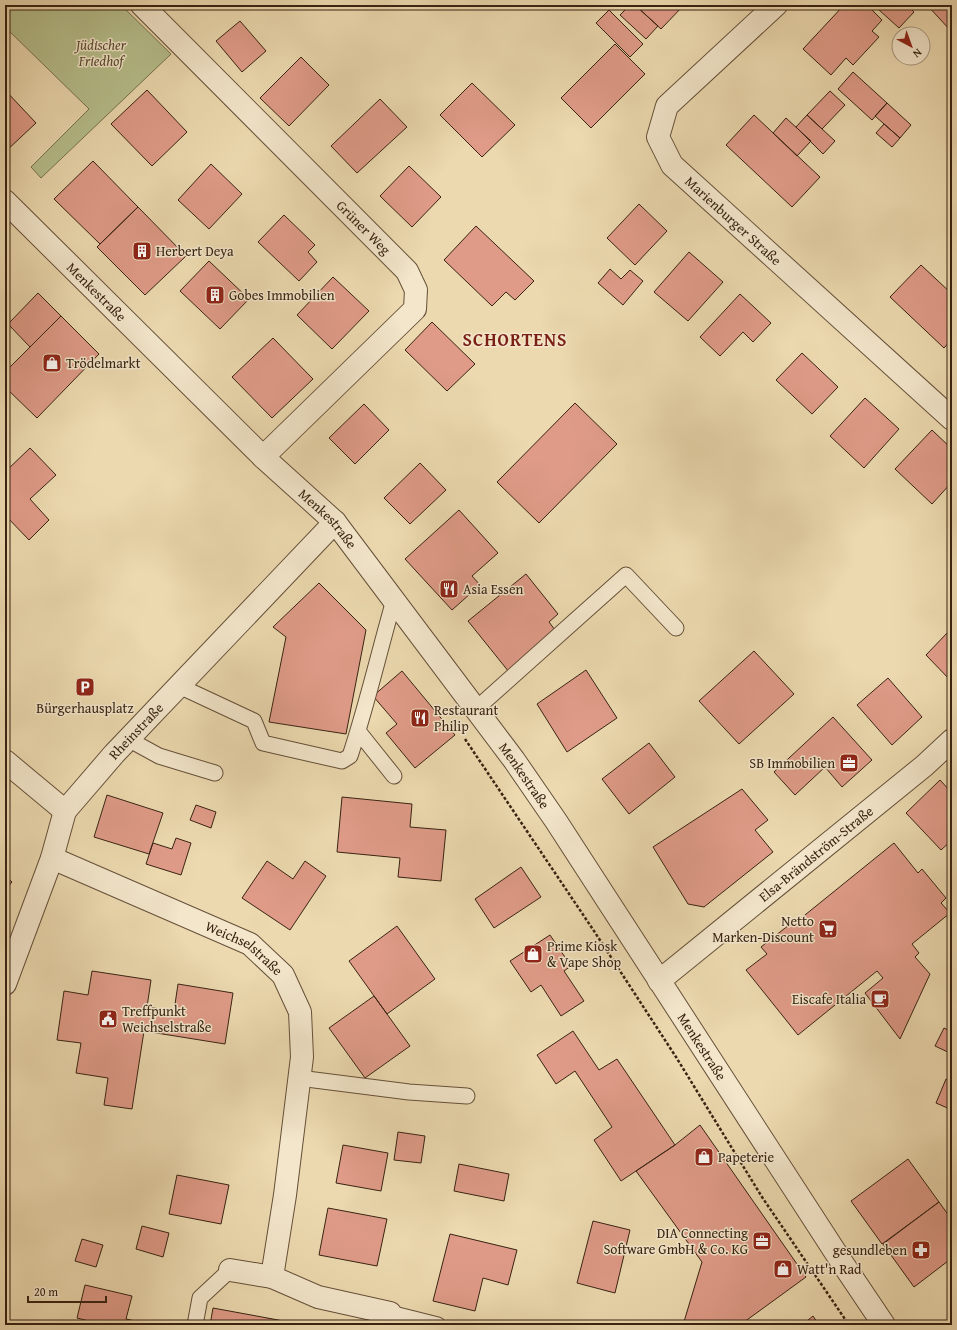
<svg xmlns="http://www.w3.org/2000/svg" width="957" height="1330" viewBox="0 0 957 1330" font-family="'Gentium Book Plus',serif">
  <rect width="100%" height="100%" fill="#ecd9af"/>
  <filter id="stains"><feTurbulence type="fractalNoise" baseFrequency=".005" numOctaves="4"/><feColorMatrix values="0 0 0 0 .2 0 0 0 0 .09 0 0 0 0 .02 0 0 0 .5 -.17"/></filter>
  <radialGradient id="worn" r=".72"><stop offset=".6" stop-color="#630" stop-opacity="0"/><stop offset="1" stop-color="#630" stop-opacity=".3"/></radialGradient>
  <path fill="#b6bf8c" stroke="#77714f" d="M5,5h116l50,49 -130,124 -10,-11 58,-58 -84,-82z"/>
  <path fill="#df9b88" stroke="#382312" d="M630,5h5l23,21 -12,13 -26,-24z
    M635,5h49l-23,24z
    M844,5h23l15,15 -10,11 7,6 -26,28 -7,-7 -15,17 -28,-26z
    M881,5h26l7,7 -15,16 -21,-19z
    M927,5h25v23l-2,2z
    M609,10l34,34 -13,13 -34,-34z
    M240,21l26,30 -24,21 -26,-31z
    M615,44l30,30 -54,54 -30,-30z
    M301,57l28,28 -40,41 -29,-28z
    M853,72l34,31 -15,17 -34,-31z
    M472,83l43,42 -33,32 -42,-42z
    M5,90l31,33 -31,29z
    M147,90l40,42 -35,34 -41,-42z
    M830,91l15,14 -23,24 -15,-14z
    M380,99l27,28 -50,46 -26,-27z
    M887,103l24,22 -11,13 -25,-22z
    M754,115l66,62 -28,30 -66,-62z
    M807,115l28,26 -12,13 -27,-27z
    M786,118l25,23 -14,15 -24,-23z
    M884,124l16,14 -8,9 -16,-14z
    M93,161l45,46 -38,37 -46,-45z
    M211,164l31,30 -33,35 -31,-29z
    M409,166l32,31 -29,30 -32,-31z
    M639,204l28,27 -32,34 -28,-27z
    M138,207l48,49 -41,39 -48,-48z
    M284,215l31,30 -7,7 9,10 -18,19 -41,-39z
    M476,226l58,55 -19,19 -9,-8 -14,14 -48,-46z
    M689,252l34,30 -35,39 -34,-29z
    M209,261l40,38 -29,30 -40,-38z
    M921,265l31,29v45l-8,9 -54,-51z
    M610,269l11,10 9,-9 13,11 -20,24 -25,-22z
    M333,277l36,34 -37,38 -35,-34z
    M38,293l23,23 -31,31 -22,-23z
    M740,294l31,29 -18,19 -10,-10 -23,24 -20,-19z
    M61,316l38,38 -62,64 -32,-31v-15z
    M432,322l43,42 -28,27 -42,-41z
    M273,338l40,41 -41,39 -40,-41z
    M802,353l36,34 -26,27 -36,-34z
    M865,398l34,31 -35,39 -34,-32z
    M575,403l42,41 -78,79 -42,-41z
    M364,404l25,26 -34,34 -26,-26z
    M932,430l20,19v33l-20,22 -37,-35z
    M30,448l26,27 -26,24 19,21 -20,20 -24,-25v-25l5,-5 -5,-6v-7z
    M420,463l26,27 -36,34 -26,-26z
    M459,510l39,43 -26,23 8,9 -28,25 -47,-51z
    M526,574l32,40 -9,8 9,12 -49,38 -41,-51z
    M319,583l47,47 -20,104 -77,-12 17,-85 -13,-10z
    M949,631l3,3v48l-26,-27z
    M754,651l40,43 -55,50 -40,-43z
    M586,670l31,48 -50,34 -30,-48z
    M402,671l53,64 -40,33 -29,-35 11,-9 -24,-28z
    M888,678l34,39 -30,28 -35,-40z
    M833,717l39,43 -30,27 -17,-20 -30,28 -21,-23z
    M649,743l26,34 -46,37 -27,-35z
    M940,780l12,13v47l-11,10 -35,-37z
    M742,789l26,31 -13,10 18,22 -69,55 -16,-3 -35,-57z
    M107,795l56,18 -14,41 -55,-17z
    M342,797l70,7 -2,23 36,3 -5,51 -43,-4 2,-19 -63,-6z
    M196,805l20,7 -5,16 -21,-8z
    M176,838l15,5 -10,32 -35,-11 7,-21 19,6z
    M894,843l24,30 4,-4 24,29 -5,5 9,10 -38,31 7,9 -4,4 15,17 -30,65 -35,-46 18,-15 -6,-7 -79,64 -52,-65 21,-16 -6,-7 38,-30 1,2z
    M267,861l26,18 12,-18 21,15 -36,54 -48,-32z
    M521,867l20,30 -47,31 -19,-29z
    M5,876l7,6 -7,8z
    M397,926l38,53 -48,35 -38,-53z
    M550,935l21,31 -7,5 20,30 -23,15 -20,-31 -10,7 -21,-31z
    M92,971l59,9 -4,27 27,4 4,-27 55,9 -8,51 -81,-13 -12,78 -28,-4 4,-27 -32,-5 5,-30 -24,-3 7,-49 24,4z
    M374,996l36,50 -45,32 -36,-50z
    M944,1028l8,4v22l-17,-8z
    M573,1031l26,39 18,-11 58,86 -54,36 -27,-41 18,-13 -37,-56 -19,13 -19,-29z
    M946,1079l6,2v29l-16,-7z
    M700,1125l106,152 -66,48h-57l19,-63 -66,-91 39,-26z
    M398,1132l27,4 -4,27 -27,-3z
    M343,1145l45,8 -7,38 -45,-8z
    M908,1159l31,43 -57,42 -31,-43z
    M459,1164l50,10 -5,27 -50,-10z
    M177,1175l52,10 -8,39 -52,-10z
    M939,1202l13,18v38l-38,29 -31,-43z
    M328,1208l59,11 -10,47 -58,-11z
    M593,1221l37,9 -15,63 -38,-10z
    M142,1226l27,7 -6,24 -27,-8z
    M450,1234l67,16 -9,35 -25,-7 -8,33 -42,-10z
    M82,1239l21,6 -7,22 -21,-6z
    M85,1285l47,11 -6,23 23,5v1h-44l-28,-7z
    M213,1308l76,14v3h-79z
    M813,1316l6,9h-17z"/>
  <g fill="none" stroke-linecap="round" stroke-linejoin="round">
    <g stroke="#655039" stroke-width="17">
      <path id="service" d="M179,686l75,35 9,22 79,18 8,-5c17,-51 29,-104 44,-156
        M476,709l150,-134 50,53
        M358,731l36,45
        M128,739l31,17 56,17
        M299,1078l110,14 58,4
        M390,1313l48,12
        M195,1325l5,-27 30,-28"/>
    </g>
    <g stroke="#655039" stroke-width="24">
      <g id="minor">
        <path id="s1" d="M142,5l265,266 9,19 -1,19 -152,148"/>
        <path id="s2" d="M776,5l-109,101 -9,31 14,28 280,254"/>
        <path d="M5,761l60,50"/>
        <path id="s3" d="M52,858l198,86 33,31 17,37 2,45 -17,138 -13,82 -42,-7"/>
        <path id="s4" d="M659,981l265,-215 28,-26"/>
        <path id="s5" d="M5,984l47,-126 13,-47 49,-57 221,-232"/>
        <path d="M272,1277l46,20 72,16"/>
      </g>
    </g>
    <g stroke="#655039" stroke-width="24">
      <g id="tertiary">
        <path id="s6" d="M5,201l258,256 72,65 179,238 42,61 287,443 41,61"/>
      </g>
    </g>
    <path stroke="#382312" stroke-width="2.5" stroke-dasharray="3 2" stroke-linecap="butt" d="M465,739l129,192 82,126 86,140 87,128"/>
    <use href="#service" stroke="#f3e6cb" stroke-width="15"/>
    <use href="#minor" stroke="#f3e6cb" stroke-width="22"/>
    <use href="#tertiary" stroke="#f3e6cb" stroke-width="22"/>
  </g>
  <defs>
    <g id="building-square" transform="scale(1)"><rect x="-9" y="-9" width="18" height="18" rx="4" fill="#8f2418" stroke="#f3e6cb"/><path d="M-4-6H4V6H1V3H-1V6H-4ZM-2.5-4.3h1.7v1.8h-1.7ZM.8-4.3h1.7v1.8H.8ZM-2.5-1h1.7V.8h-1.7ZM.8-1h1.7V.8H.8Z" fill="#fff"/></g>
    <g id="shop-square" transform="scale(1)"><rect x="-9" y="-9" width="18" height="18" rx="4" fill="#8f2418" stroke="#f3e6cb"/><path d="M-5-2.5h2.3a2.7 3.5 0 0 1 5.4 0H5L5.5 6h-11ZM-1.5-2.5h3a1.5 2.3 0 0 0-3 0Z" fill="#fff"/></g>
    <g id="restaurant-square" transform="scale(1)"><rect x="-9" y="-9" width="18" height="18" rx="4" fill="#8f2418" stroke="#f3e6cb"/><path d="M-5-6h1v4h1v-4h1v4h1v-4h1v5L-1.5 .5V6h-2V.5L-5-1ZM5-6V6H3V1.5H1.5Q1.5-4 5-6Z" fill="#fff"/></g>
    <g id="parking-square" transform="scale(1)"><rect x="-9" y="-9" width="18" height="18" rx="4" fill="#8f2418" stroke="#f3e6cb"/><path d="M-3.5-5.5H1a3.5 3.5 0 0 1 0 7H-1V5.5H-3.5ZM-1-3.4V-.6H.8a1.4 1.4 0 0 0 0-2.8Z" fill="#fff"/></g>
    <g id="office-square" transform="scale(1)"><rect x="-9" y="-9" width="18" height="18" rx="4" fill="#8f2418" stroke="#f3e6cb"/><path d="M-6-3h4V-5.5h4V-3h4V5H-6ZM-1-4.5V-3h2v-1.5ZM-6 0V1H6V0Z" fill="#fff"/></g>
    <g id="supermarket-square" transform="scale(1)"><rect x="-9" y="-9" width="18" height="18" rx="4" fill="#8f2418" stroke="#f3e6cb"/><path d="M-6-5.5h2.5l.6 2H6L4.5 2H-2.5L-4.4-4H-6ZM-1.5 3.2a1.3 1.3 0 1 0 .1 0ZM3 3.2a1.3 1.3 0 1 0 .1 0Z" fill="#fff"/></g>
    <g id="cafe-square" transform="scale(1)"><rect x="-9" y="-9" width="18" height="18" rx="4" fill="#8f2418" stroke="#f3e6cb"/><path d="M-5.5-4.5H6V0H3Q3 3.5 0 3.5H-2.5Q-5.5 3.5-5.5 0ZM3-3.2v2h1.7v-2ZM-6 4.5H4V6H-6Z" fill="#fff"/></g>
    <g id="civic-square" transform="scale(1)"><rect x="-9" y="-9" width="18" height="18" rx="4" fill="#8f2418" stroke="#f3e6cb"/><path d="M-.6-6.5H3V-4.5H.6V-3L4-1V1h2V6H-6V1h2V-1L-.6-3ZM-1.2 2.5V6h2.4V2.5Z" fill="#fff"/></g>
    <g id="pharmacy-square" transform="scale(1)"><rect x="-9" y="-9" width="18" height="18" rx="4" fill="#8f2418" stroke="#f3e6cb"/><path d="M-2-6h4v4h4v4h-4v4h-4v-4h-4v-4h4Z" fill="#fff"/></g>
  </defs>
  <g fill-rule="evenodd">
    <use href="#building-square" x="142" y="251"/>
    <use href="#building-square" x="215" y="295"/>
    <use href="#shop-square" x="52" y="363"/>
    <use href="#restaurant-square" x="449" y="589"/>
    <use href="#parking-square" x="85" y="687"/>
    <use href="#restaurant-square" x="420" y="718"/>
    <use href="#office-square" x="849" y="763"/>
    <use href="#supermarket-square" x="828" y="929"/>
    <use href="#shop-square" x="533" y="954"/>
    <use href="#cafe-square" x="880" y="999"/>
    <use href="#civic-square" x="108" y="1019"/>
    <use href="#shop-square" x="704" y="1157"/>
    <use href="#office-square" x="762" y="1241"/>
    <use href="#pharmacy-square" x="921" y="1250"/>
    <use href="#shop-square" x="783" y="1269"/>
  </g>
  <g text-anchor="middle" stroke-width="3" stroke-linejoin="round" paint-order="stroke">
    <g font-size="14" font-style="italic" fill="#584a30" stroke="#f3e6cb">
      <text x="101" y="50">Jüdischer<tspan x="101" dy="16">Friedhof</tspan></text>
    </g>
    <g font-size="14" fill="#382312" stroke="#f3e6cb">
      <text dy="5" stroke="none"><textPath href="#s2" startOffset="295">Marienburger Straße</textPath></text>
      <text dy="5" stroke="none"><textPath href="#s1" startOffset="314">Grüner Weg</textPath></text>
      <text dy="5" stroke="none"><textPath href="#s6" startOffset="129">Menkestraße</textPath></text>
      <text dy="5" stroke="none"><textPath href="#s6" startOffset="453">Menkestraße</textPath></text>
      <text dy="5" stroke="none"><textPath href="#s5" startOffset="290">Rheinstraße</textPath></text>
      <text dy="5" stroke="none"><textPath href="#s6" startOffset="777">Menkestraße</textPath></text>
      <text dy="5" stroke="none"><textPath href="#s4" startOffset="202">Elsa-Brändström-Straße</textPath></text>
      <text dy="5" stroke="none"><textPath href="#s3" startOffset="213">Weichselstraße</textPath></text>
      <text dy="5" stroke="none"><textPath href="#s6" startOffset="1101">Menkestraße</textPath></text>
    </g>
    <g font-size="14" fill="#382312" stroke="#f3e6cb" text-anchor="start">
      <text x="156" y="256">Herbert Deya</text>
      <text x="229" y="300">Gobes Immobilien</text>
      <text x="66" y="368">Trödelmarkt</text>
      <text x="463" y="594">Asia Essen</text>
      <text x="85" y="713" text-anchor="middle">Bürgerhausplatz</text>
      <text x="434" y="715">Restaurant<tspan x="434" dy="16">Philip</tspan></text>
      <text x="835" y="768" text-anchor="end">SB Immobilien</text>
      <text x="814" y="926" text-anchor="end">Netto<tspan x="814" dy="16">Marken-Discount</tspan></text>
      <text x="547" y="951">Prime Kiosk<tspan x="547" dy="16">&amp; Vape Shop</tspan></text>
      <text x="866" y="1004" text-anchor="end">Eiscafe Italia</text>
      <text x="122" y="1016">Treffpunkt<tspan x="122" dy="16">Weichselstraße</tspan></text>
      <text x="718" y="1162">Papeterie</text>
      <text x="748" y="1238" text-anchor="end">DIA Connecting<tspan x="748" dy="16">Software GmbH &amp; Co. KG</tspan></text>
      <text x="907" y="1255" text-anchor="end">gesundleben</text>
      <text x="797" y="1274">Watt'n Rad</text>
    </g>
    <g font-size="18" font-weight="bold" letter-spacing="1" fill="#7a1f14" stroke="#f3e6cb">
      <text x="515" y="346">SCHORTENS</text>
    </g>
  </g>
  <rect width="957" height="1330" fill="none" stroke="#ecd9af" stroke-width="20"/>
  <rect x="6" y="6" width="945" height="1318" fill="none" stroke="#382312" stroke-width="2"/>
  <rect x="10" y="10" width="937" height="1310" fill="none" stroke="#382312"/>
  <g transform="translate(911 46) rotate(139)"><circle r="19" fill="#f3e6cb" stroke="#a89881"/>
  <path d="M0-3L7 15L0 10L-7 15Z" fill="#8f2418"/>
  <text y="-6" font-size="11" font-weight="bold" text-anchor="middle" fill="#382312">N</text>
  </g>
  <path d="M28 1296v6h78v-6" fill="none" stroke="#382312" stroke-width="2"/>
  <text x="34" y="1296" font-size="12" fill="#382312" stroke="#f3e6cb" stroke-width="3" paint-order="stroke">20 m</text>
  <rect width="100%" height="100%" filter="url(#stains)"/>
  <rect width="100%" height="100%" fill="url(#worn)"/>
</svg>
